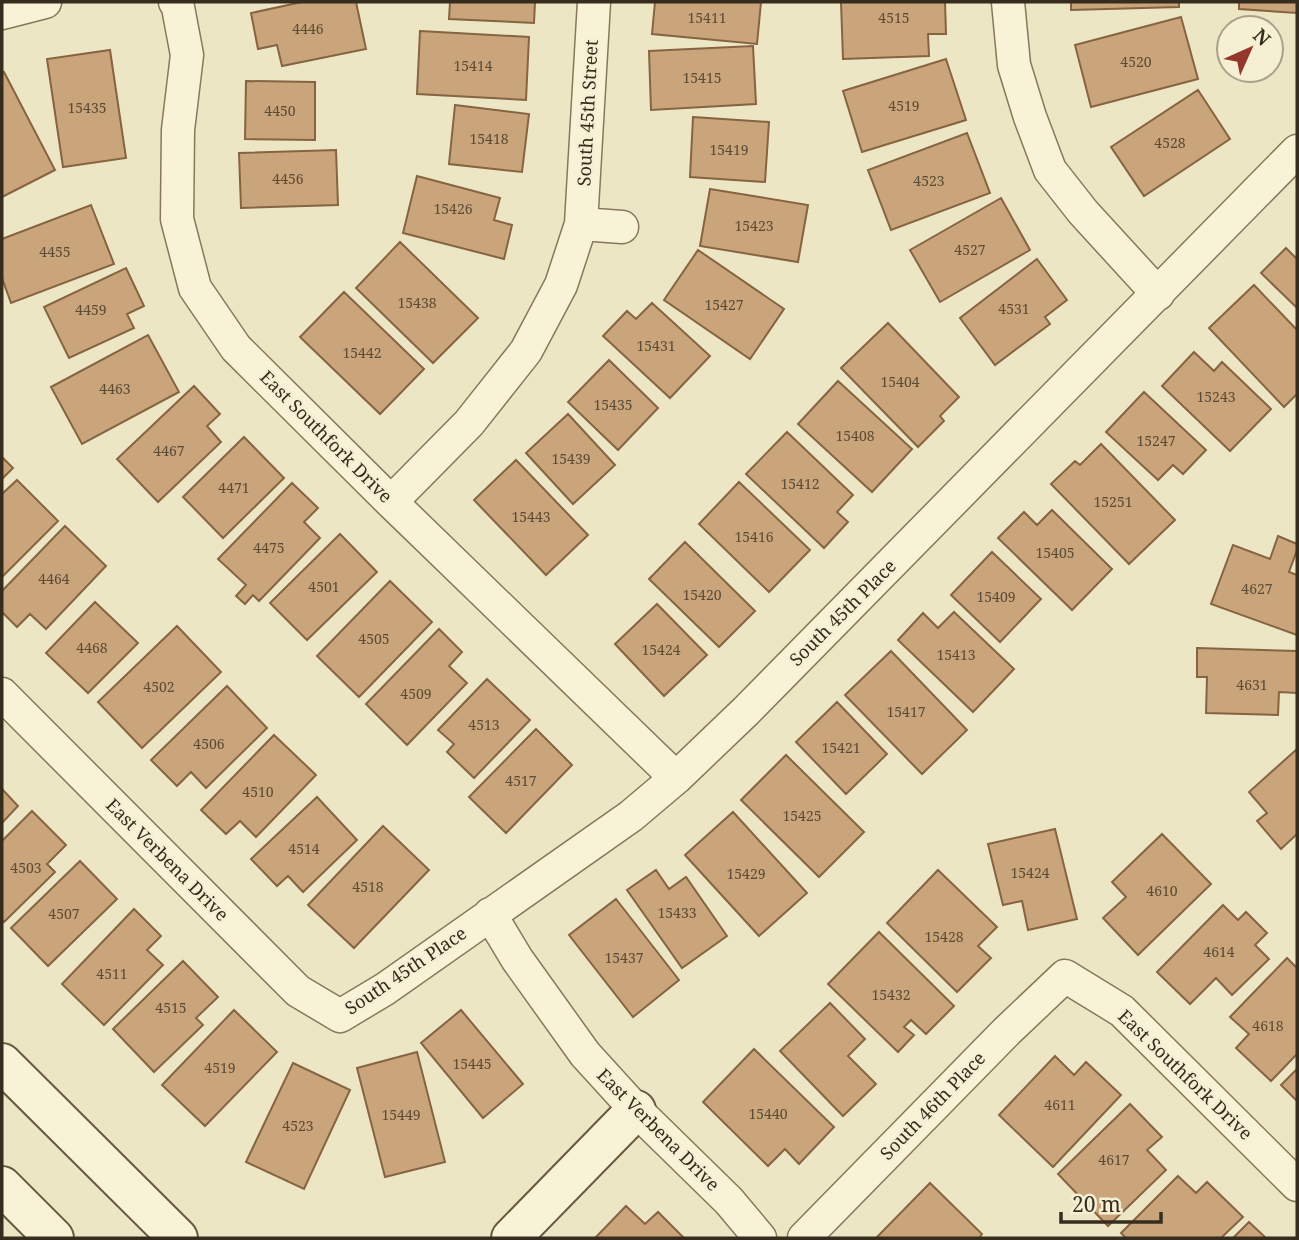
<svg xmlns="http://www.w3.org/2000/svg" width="1299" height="1240" viewBox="0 0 1299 1240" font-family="'Noto Serif',serif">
  <rect width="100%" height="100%" fill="#ede6c4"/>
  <path fill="#caa57b" stroke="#866441" stroke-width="2" d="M302,2h54l10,47 -84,17 -5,-21 -19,4 -7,-36z
    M450,2h85l-1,21 -85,-4z
    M655,2h106l-4,42 -105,-10z
    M841,2h104l1,32h-18l1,22 -86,3z
    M1071,2h108v5l-108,3z
    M1239,2h58v11l-58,-4z
    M1181,17l17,62 -107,28 -16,-62z
    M420,31l109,6 -3,63 -109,-6z
    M753,46l3,58 -105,6 -2,-59z
    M110,50l16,108 -63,9 -16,-108z
    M946,59l20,61 -104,32 -19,-61z
    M4,72l51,98 -53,27v-124z
    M246,81l69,1v58l-70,-1z
    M1198,90l32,49 -86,57 -33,-49z
    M455,105l74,9 -7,58 -73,-8z
    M693,117l76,5 -4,60 -75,-5z
    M967,133l23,60 -99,37 -23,-60z
    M336,150l2,55 -97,3 -2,-55z
    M417,176l83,22 -6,22 18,5 -8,34 -101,-26z
    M710,189l98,16 -10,57 -98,-16z
    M1001,198l29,52 -90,52 -30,-52z
    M91,205l23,59 -103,39 -9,-25v-39z
    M400,242l78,76 -45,45 -77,-75z
    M1286,248l11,11v49l-36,-35z
    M698,250l86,59 -34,50 -86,-59z
    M1037,259l30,41 -22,17 5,7 -55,41 -35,-47z
    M126,268l18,38 -17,8 7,14 -65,30 -25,-51z
    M1254,285l43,45v64l-13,13 -75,-79z
    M344,292l80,77 -44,45 -80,-77z
    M652,303l58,53 -40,42 -67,-62 24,-25 9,8z
    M888,323l71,74 -19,19 4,5 -26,26 -77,-79z
    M148,335l31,57 -97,52 -31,-57z
    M1194,352l20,19 8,-9 49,47 -41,42 -68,-65z
    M609,360l49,48 -40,42 -50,-48z
    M838,381l74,68 -40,43 -74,-68z
    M194,386l26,28 -13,12 14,16 -63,60 -41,-43z
    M1144,392l62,58 -23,24 -10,-9 -15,15 -52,-48z
    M568,414l47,51 -42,39 -47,-51z
    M787,432l66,63 -16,17 11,10 -24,26 -78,-74z
    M244,437l40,41 -61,60 -40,-41z
    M1101,444l74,76 -46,44 -78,-80 24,-23 5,4z
    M2,457l11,11 -11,11z
    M516,460l72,75 -42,40 -72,-75z
    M17,480l41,41 -56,56v-83z
    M739,482l71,68 -41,42 -70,-68z
    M292,483l26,25 -14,14 16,16 -61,63 -6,-6 -8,9 -9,-8 10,-11 -28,-26z
    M1052,510l60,59 -40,41 -74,-72 26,-26 13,13z
    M65,526l41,40 -60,63 -16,-15 -13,13 -15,-15v-21z
    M340,534l37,38 -70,68 -37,-37z
    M1278,536l19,8v6l-8,22 8,3v60l-86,-31 22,-59 37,14z
    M685,542l70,69 -36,36 -70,-68z
    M992,552l49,47 -41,43 -49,-47z
    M390,581l42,41 -73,75 -42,-41z
    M95,602l43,41 -50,50 -42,-40z
    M657,604l50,51 -43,41 -49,-52z
    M954,612l60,57 -41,43 -75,-72 25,-27 15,15z
    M177,626l44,46 -79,76 -44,-46z
    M439,629l23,23 -13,14 18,17 -60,62 -41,-41z
    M1197,648l100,3v42l-18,-1 -1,23 -72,-2 1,-36h-10z
    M891,651l76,79 -45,44 -77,-79z
    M487,679l43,41 -56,58 -27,-26 7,-8 -16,-14z
    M227,686l40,42 -61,60 -15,-16 -14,14 -26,-26z
    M837,702l50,52 -41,40 -50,-52z
    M536,729l36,36 -66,68 -37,-36z
    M274,735l42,40 -60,62 -16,-16 -14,13 -25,-24z
    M1297,749v85l-16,15 -24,-28 10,-8 -18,-21z
    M786,755l78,77 -45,45 -78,-77z
    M2,789l16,17 -16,17z
    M317,797l40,43 -54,52 -15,-16 -11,10 -26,-27z
    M32,811l34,34 -19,19 8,8 -51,50 -2,-2v-79z
    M733,812l74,81 -48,43 -74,-81z
    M383,826l46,44 -75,78 -46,-43z
    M1055,829l22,90 -49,11 -6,-29 -19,4 -15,-61z
    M1162,834l49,50 -73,71 -35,-37 23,-21 -14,-15z
    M80,861l37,38 -69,67 -37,-38z
    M656,870l13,19 17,-12 41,59 -45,32 -55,-78z
    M938,870l59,57 -19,19 13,12 -34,34 -70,-69z
    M616,899l63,81 -46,37 -64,-82z
    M1223,905l15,15 8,-8 21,21 -12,12 14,14 -37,36 -16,-17 -26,26 -33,-32z
    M134,909l27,27 -14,14 16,15 -59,60 -42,-41z
    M879,932l75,74 -28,28 -15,-14 -7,7 10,8 -16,17 -70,-68z
    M1287,958l10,10v86l-26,27 -35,-33 13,-14 -19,-17z
    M183,961l35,36 -22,21 7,7 -49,47 -41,-43z
    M830,1003l35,36 -17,17 28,28 -33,32 -63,-65z
    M234,1010l43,42 -72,74 -43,-41z
    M461,1010l62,74 -40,34 -62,-75z
    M754,1049l80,78 -35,37 -14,-15 -17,17 -65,-64z
    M417,1052l28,110 -60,15 -28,-109z
    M1055,1056l19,19 12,-13 35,33 -68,72 -54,-52z
    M293,1063l57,27 -46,99 -58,-27z
    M1297,1069v32l-16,-16z
    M1130,1104l32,33 -15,13 19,20 -58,56 -50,-52z
    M1178,1176l18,17 11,-11 36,35 -22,21h-95l-5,-5z
    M930,1183l52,51 -3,4h-103z
    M626,1206l19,18 13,-12 26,26h-89z
    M1249,1222l17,16h-33z"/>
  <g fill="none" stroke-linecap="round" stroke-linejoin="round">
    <g stroke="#87785b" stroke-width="35">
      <path id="street" d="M175,2h2l10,53 -9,75 -1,89 18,69 41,60 155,154 285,276
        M1008,2l6,63 16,52 20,53 33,42 75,82
        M2,13l43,-11
        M581,224l41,3
        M391,502l78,-79 57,-72 35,-66 20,-61 13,-222
        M2,694l296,297 42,25 45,-27 246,-173 45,-38 70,-67 551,-560
        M490,914l27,45 68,95 51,56 93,91 31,37
        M804,1238l203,-207 58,-55 57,35 175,174"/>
    </g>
    <g stroke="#69593e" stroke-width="42">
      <path id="secondary" d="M2,1063l176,175
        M2,1186l52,52
        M511,1238l125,-128"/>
    </g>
    <use href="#street" stroke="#f8f2d7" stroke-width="32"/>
    <use href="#secondary" stroke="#f8f2d7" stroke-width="38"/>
  </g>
  <g text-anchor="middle" stroke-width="5" stroke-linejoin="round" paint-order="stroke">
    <g font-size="14" fill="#5c4b35">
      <text x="707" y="23">15411</text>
      <text x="894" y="23">4515</text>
      <text x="308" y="34">4446</text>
      <text x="1136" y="67">4520</text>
      <text x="473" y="71">15414</text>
      <text x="702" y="83">15415</text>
      <text x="904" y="111">4519</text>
      <text x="87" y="113">15435</text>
      <text x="280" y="116">4450</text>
      <text x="489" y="144">15418</text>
      <text x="1170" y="148">4528</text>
      <text x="729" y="155">15419</text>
      <text x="288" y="184">4456</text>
      <text x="929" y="186">4523</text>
      <text x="453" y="214">15426</text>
      <text x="754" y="231">15423</text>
      <text x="970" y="255">4527</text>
      <text x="55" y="257">4455</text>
      <text x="417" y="308">15438</text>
      <text x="724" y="310">15427</text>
      <text x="1014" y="314">4531</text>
      <text x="91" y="315">4459</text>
      <text x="656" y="351">15431</text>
      <text x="362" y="358">15442</text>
      <text x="900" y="387">15404</text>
      <text x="115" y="394">4463</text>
      <text x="1216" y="402">15243</text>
      <text x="613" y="410">15435</text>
      <text x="855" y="441">15408</text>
      <text x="1156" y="446">15247</text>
      <text x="169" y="456">4467</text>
      <text x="571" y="464">15439</text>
      <text x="800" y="489">15412</text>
      <text x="234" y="493">4471</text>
      <text x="1113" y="507">15251</text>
      <text x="531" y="522">15443</text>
      <text x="754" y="542">15416</text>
      <text x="269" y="553">4475</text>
      <text x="1055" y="558">15405</text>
      <text x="54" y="584">4464</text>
      <text x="324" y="592">4501</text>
      <text x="1257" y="594">4627</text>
      <text x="702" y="600">15420</text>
      <text x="996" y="602">15409</text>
      <text x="374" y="644">4505</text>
      <text x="92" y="653">4468</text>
      <text x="661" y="655">15424</text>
      <text x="956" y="660">15413</text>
      <text x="1252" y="690">4631</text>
      <text x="159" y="692">4502</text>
      <text x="416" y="699">4509</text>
      <text x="906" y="717">15417</text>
      <text x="484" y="730">4513</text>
      <text x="209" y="749">4506</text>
      <text x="841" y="753">15421</text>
      <text x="521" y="786">4517</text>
      <text x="258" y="797">4510</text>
      <text x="802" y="821">15425</text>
      <text x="304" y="854">4514</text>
      <text x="26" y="873">4503</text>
      <text x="1030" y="878">15424</text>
      <text x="746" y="879">15429</text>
      <text x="368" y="892">4518</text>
      <text x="1162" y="896">4610</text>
      <text x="677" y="918">15433</text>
      <text x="64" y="919">4507</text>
      <text x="944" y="942">15428</text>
      <text x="1219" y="957">4614</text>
      <text x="624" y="963">15437</text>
      <text x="112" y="979">4511</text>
      <text x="891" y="1000">15432</text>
      <text x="171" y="1013">4515</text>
      <text x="1268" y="1031">4618</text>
      <text x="472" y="1069">15445</text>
      <text x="220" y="1073">4519</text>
      <text x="1060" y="1110">4611</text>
      <text x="768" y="1119">15440</text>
      <text x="401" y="1120">15449</text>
      <text x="298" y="1131">4523</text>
      <text x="1114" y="1165">4617</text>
    </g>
    <g font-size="18" fill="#372d1e" stroke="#f5efd3">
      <text transform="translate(588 113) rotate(-87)" y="6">South 45th Street</text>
      <text transform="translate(326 437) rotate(45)" y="6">East Southfork Drive</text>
      <text transform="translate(843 613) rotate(-45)" y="6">South 45th Place</text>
      <text transform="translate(167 860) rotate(45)" y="6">East Verbena Drive</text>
      <text transform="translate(406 971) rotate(-34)" y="6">South 45th Place</text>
      <text transform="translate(1185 1075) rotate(44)" y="6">East Southfork Drive</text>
      <text transform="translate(933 1106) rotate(-46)" y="6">South 46th Place</text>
      <text transform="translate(658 1130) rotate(45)" y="6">East Verbena Drive</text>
    </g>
  </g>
  <rect width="1299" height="1240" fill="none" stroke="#372d1e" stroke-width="7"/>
  <g transform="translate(1250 49) rotate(45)"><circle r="33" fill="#f5efd3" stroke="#a9a18b" stroke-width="2"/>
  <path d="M0-5L12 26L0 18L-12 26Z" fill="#95382c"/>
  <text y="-10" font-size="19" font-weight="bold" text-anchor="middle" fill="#372d1e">N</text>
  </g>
  <path d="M1061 1212v10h100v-10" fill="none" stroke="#372d1e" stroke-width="3.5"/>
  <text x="1072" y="1212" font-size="21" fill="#372d1e" stroke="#f5efd3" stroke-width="5" paint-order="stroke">20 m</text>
</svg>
